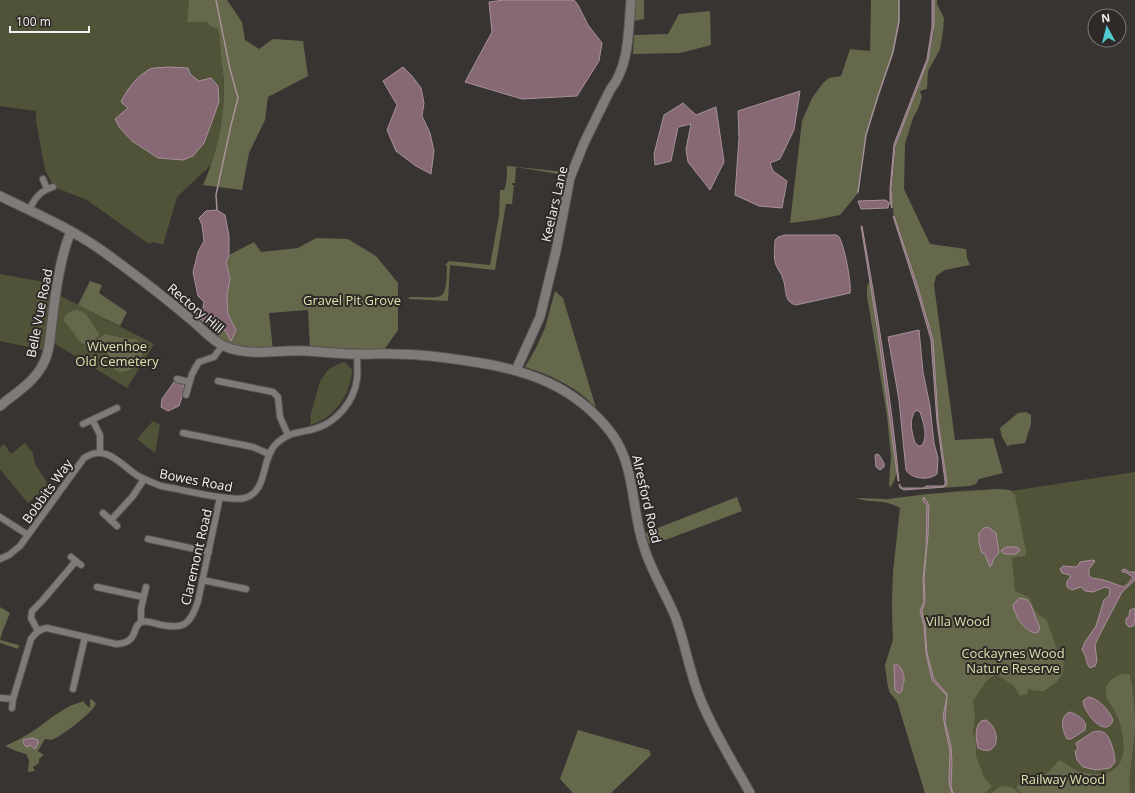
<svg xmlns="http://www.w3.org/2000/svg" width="1135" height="793" viewBox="0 0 1135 793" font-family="'Open Sans',sans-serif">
  <rect width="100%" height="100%" fill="#373432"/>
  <path fill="#515338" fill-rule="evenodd" d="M0,0h189l-1,22h18l4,4 8,3 2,11 4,45 -1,27 -5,30 -6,22 -35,33 -14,48 -9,-3 -5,2 -62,-44 -33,-13 -9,-17 -9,-49v-10l-36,-5zM190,74l9,7 -16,79 -25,-2 -26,-17 -12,-13v-13l8,-7 -1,-17 15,-16z
    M0,274l55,10 -12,66 -43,-9z
    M59,295l95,49 -27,44 -75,-46z
    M343,362l3,1 6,7c-1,24 -18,49 -42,55l1,-5 -1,-3 10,-36 9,-12z
    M153,421l7,4 -5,28 -18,-14z
    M25,443l8,10 2,11 15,23 -4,3h-2l-16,13 -28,-34v-21l4,-4 7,10z
    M1135,472v321h-210l-28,-92 -7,-8 -2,-6 -3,-22 8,-25 -1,-33 1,-35 9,-74 55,-7 42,-2 12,2z"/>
  <path fill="#66684c" d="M189,0h38l15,22 3,18 14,9 14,-10 30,2 5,35 -40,21 -3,23 -16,33 -7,37 -39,-5c14,-31 21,-64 21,-98 0,-10 -2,-21 -3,-31 -1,-9 -1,-18 -3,-27l-8,-3 -4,-4h-19z
    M636,0h8v19l-10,2z
    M871,0h28v21l-6,31 -15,44 -12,39 -6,35 -1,22 -19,23 -25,5 -25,3 12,-102 10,-23 11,-15 6,-5 12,-2 9,-27 20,2z
    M934,0h3v4l7,14 -1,14 -3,17 -12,22 -1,18 -7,2 2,6 -4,12 -5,9 -8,26 -1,45 26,55 36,5 1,9 3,7 -25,5 -9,6 -2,9 21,155 38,-2 10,35 -24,6 -3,5 -6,2 -45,3 2,-2h17l3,-3 -9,-64 -5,-80 -15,-52 -24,-72 -3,-20 5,-53 32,-83 6,-29z
    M710,11l1,34 -31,8 -47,1 1,-19 34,-1 11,-20z
    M507,166l58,6 -1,3 -48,-8 -1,16h-3v2h2l-2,19h-6l-11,66 -45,-5 -2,36 -40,-2 2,-2c34,-1 36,8 37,-31l-2,-1 4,-4 41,4 9,-49 1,-26h4c3,-4 3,-19 3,-24z
    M316,238l32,1 28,17 22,27v47l-14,20 -74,-3 -2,-37 -39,3 4,37 -18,1 -32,-8 -17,-19 8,-6 8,7 9,16 5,-11 -8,-16 -1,-18 3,-17 -4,-17 3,-7 25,-13 7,10 37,-4z
    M90,281l12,4 -3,8 28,19 -7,14 -42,-21z
    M870,281l8,51 19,140 -3,9 -4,7 -1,-4 2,-27 -4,-41 -20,-120v-10z
    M555,291l8,7 33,110c-19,-21 -45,-33 -71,-41l11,-19 9,-20z
    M77,310c14,3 14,16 23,24 -5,5 -12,15 -20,8l-10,-14 -6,-7c0,-7 7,-11 13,-11z
    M105,334l17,4 14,1c4,4 6,7 6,14 -1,10 -13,22 -25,18 -6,-3 -6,-14 -11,-18 -5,-4 -12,-5 -18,-6z
    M1026,412l5,3v9l-6,19 -16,2 -1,2 -6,-10 -2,-9 18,-15z
    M999,489l11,1 5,5 11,57v2l-2,2 -12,2 3,33 15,7c2,5 3,11 7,15 3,4 7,3 10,8l12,34 4,3c2,13 -2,23 -14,29 -2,2 -5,4 -8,4 -4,0 -9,-1 -13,-2l-1,5 -7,2 -7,-11 -17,-11 -10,7 -13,20 2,16 -2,15 3,10v14l9,23 7,7 -7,7h-60l-28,-92 -7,-8 -2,-6 -3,-22 8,-25 -1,-33 1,-35 7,-64c-17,-10 -29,-4 -44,-10l31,1 41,-5z
    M737,497l5,14 -74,28 -19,5 -4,-11z
    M0,607l10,6 -7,17 -3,10 19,5 -1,4 -18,-6z
    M1121,674h9c3,18 5,35 5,53 -1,23 -7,44 -5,66h-109l-5,-6c10,-8 11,-4 21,-8 9,-3 17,-12 22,-19 7,3 12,8 19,11 5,2 12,2 18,3 34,1 31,-35 21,-58 -3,-8 -12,-17 -11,-25 0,-9 8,-14 15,-17z
    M90,699l4,2 2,3c-4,9 -36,34 -45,36 -2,0 -4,-1 -6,-1l-7,12 6,4 -5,4v4l-6,4 2,4 -7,1 1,-12 -3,-6 -10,-3 -11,-5c11,-5 21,-10 31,-17 16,-11 29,-24 49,-28l-1,2 6,5z
    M578,730l71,20 2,5 -40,38h-38l-13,-14z
    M1006,786l7,2 6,5h-27l7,-6z"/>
  <path fill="#876875" stroke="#a8919a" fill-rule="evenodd" d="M504,0h70l4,5 10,20 14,18 -3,18 -22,35 -55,3 -57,-17 27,-50 -3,-30z
    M932,0h2v25l-6,35 -33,86 -4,43 1,19 -2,-5v-14l4,-45 33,-85 5,-32z
    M168,67l20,1 2,6 9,7 12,-3 7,8 1,16 -15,41 -11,13 -10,4 -25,-2 -26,-17 -12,-13 -5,-9 13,-11 -7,-6c6,-13 16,-26 29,-33 5,-2 13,-1 18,-2z
    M403,67l9,9 9,12 3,15 -2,13 8,17 4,18 -3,23 -15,-8 -20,-15 -9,-21 10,-25 -14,-24z
    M800,91l-6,39 -14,29 -10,4 3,8 14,10 -5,27 -23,-2 -24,-11 4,-57 -1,-27z
    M683,103l13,12 20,-8 8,55 -14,28 -22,-28 -2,-13 5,-25 -13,3 -7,34 -16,4 -1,-11 10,-39z
    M886,200l3,3 -1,5 -27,1 -3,-8z
    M217,210l8,5 4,21v19l-3,7 4,17 -3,17 1,18 8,16 -5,11 -9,-16 -8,-7 -8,6 -12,-10 9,-6 1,-6 -6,-6 -5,-24 5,-20 6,-11 -2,-16 -3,-7 7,-7z
    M893,216h1l24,72 15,52 5,80 9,64 -3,3 -40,3 -4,-2 -1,-4 3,4h21l4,-2h16l2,-2v-3l-8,-59 -6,-82 -12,-42z
    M861,226h1c15,85 29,170 37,255h-1l-20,-149z
    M785,235h45c4,0 6,-1 9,2 5,7 13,47 11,56l-54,12c-13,-3 -9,-16 -13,-26 -1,-5 -5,-9 -7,-14 -3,-8 -1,-17 -1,-25l3,-3z
    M919,330l4,42 7,34 4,37 4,15 -1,16c-8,7 -26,5 -31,-4l-7,-70 -11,-63zM916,410l4,2c3,9 9,26 1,34h-2l-4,-3c-3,-11 -7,-23 1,-33z
    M174,382l9,2 2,4 -6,18 -11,5 -7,-4 1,-8z
    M876,454l3,1 5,8v4l-4,3 -4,-3 -1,-11z
    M924,497l5,8 -1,30 -4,43 1,22 -3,12 3,12 2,29 6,23 2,4 12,14 -2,28 6,24 1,16 -1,24 2,7h-1l-2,-6 -1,-7 1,-29 -7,-34 4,-21 -15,-16 -6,-27 -2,-27 -4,-15 4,-9 -1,-22 3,-31 1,-44 -4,-4v-3z
    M988,527l8,6 3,20c-8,6 -5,10 -9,14l-5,-13 -3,-1 -3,-10v-10l5,-5z
    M1006,547h11l3,3 -4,4h-12l-3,-3 1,-1z
    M1092,560l3,1 -6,8v6l2,3c6,0 16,3 22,5 12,5 11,6 20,-6l-8,-5h-3v-2l3,-1 4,3h6v8l-13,12 -24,46 -3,7 2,16 -2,5 -5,2c-5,-6 -3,-12 -8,-18l3,-8 11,-16 8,-26 5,-4 1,-7 -5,-2 -12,5 -8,-1 -4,-4 -9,3 -5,-3v-6l3,-3v-3l-8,-2 -2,-4 3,-3 14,1 3,-5z
    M1020,598l7,2c7,7 7,18 13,27l-2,5 -2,1c-11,-1 -22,-18 -23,-28l3,-4z
    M1135,608v16l-2,2 -4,1 -3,-3v-5l3,-3 1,-6z
    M896,664c5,1 9,12 8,17 -1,4 -2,5 -2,10l-2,2h-2l-3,-3 -1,-25z
    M1088,697c10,1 22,14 25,23 -7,20 -29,-7 -30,-19z
    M1070,712c8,3 18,8 15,18l-14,9h-4c-5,-9 -8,-23 3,-27z
    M986,720c17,11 12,39 -8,28 -2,-10 -4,-19 3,-27z
    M1099,731c1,0 6,2 6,2 6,5 10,22 10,29l-5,6 -14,2 -13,-3 -6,-7 -2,-9 3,-2 -2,-6 17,-11z
    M32,738l6,2v4l-3,5 -5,-4 -2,2c-3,0 -5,-4 -5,-7z"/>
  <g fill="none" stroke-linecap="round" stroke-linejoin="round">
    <path stroke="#a8919a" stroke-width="1.5" d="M216,0l14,69 8,29 -7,27 -15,70 1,15
      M858,192l8,-57 12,-39 15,-44 6,-31v-21"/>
    <g stroke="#565452" stroke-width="8">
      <path id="street" d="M43,179l4,10
        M29,210c6,-12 11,-19 24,-23
        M177,379l12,3
        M218,381l55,11 5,5 2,20 8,18
        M186,395l6,-21 5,-9 2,-3 15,-5 8,-11
        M93,421l7,14v18
        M83,424l34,-16
        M183,433l70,14 16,7
        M103,513l14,13
        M0,517l28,18
        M111,520l22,-24 11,-17
        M148,539l61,13
        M71,557l10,8
        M0,559l9,-4 11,-9 64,-88c22,-15 37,7 54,18 8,4 15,7 23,10 19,3 68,16 84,12 23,-7 16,-38 30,-53 13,-13 23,-12 39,-16 22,-6 40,-27 43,-50 1,-8 0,-17 0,-25
        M202,580l44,9
        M97,587l46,10
        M141,622v-13l5,-22
        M38,631l-7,-13 1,-7 10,-10 34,-40
        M73,689l12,-52
        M0,698l13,1 18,-60c4,-6 8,-10 16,-11l69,16c24,-1 15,-19 26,-22 5,-2 11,1 15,2 26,6 33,2 41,-23l22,-104
        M12,708l1,-9"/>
    </g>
    <g stroke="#565452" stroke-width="11">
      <path id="secondary" d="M0,196c35,17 72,33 104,56 29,21 58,43 85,66 14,11 25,26 43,31 25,7 49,0 75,2 16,1 32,3 48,3 12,1 25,-1 38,0 25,0 50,3 75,7 57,8 107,24 144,73 24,33 19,76 32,113 7,24 21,45 31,69 10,26 14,55 25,82 13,33 33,64 50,95
        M516,370l24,-53 16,-66 14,-73 14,-35 26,-53c20,-25 18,-59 21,-90
        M0,406c14,-12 33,-23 42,-40 8,-13 8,-30 10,-44 3,-26 8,-67 19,-90"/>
    </g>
    <use href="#street" stroke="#7e7b79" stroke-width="6"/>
    <use href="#secondary" stroke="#7e7b79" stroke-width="9"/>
  </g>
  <g text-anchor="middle" stroke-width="4" stroke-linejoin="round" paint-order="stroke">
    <g font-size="13" fill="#f4f2f1" stroke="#2d2a28">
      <text transform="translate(554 204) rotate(-77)" y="5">Keelars Lane</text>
      <text transform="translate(196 308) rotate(40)" y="5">Rectory Hill</text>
      <text transform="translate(39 313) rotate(-79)" y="5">Belle Vue Road</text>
      <text transform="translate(196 480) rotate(11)" y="5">Bowes Road</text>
      <text transform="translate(47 491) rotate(-54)" y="5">Bobbits Way</text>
      <text transform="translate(647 499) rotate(77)" y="5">Alresford Road</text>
      <text transform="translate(196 557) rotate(-77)" y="5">Claremont Road</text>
    </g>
    <g font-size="13" fill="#dde1aa" stroke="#2d2a28">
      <text x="352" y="305">Gravel Pit Grove</text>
      <text x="117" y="351">Wivenhoe<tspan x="117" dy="15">Old Cemetery</tspan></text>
      <text x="958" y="626">Villa Wood</text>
      <text x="1013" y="658">Cockaynes Wood<tspan x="1013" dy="15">Nature Reserve</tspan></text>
      <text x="1063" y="784">Railway Wood</text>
    </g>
  </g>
  <g transform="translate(1107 28) rotate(353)"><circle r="19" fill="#2d2a28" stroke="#7d7a78"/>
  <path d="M0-3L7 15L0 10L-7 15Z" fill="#51ccd3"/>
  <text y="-6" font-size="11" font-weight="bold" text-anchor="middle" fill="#f4f2f1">N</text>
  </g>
  <path d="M10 26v6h79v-6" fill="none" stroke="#f4f2f1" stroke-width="2"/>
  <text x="16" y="26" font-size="12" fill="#f4f2f1" stroke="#2d2a28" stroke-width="3" paint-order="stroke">100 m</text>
</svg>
